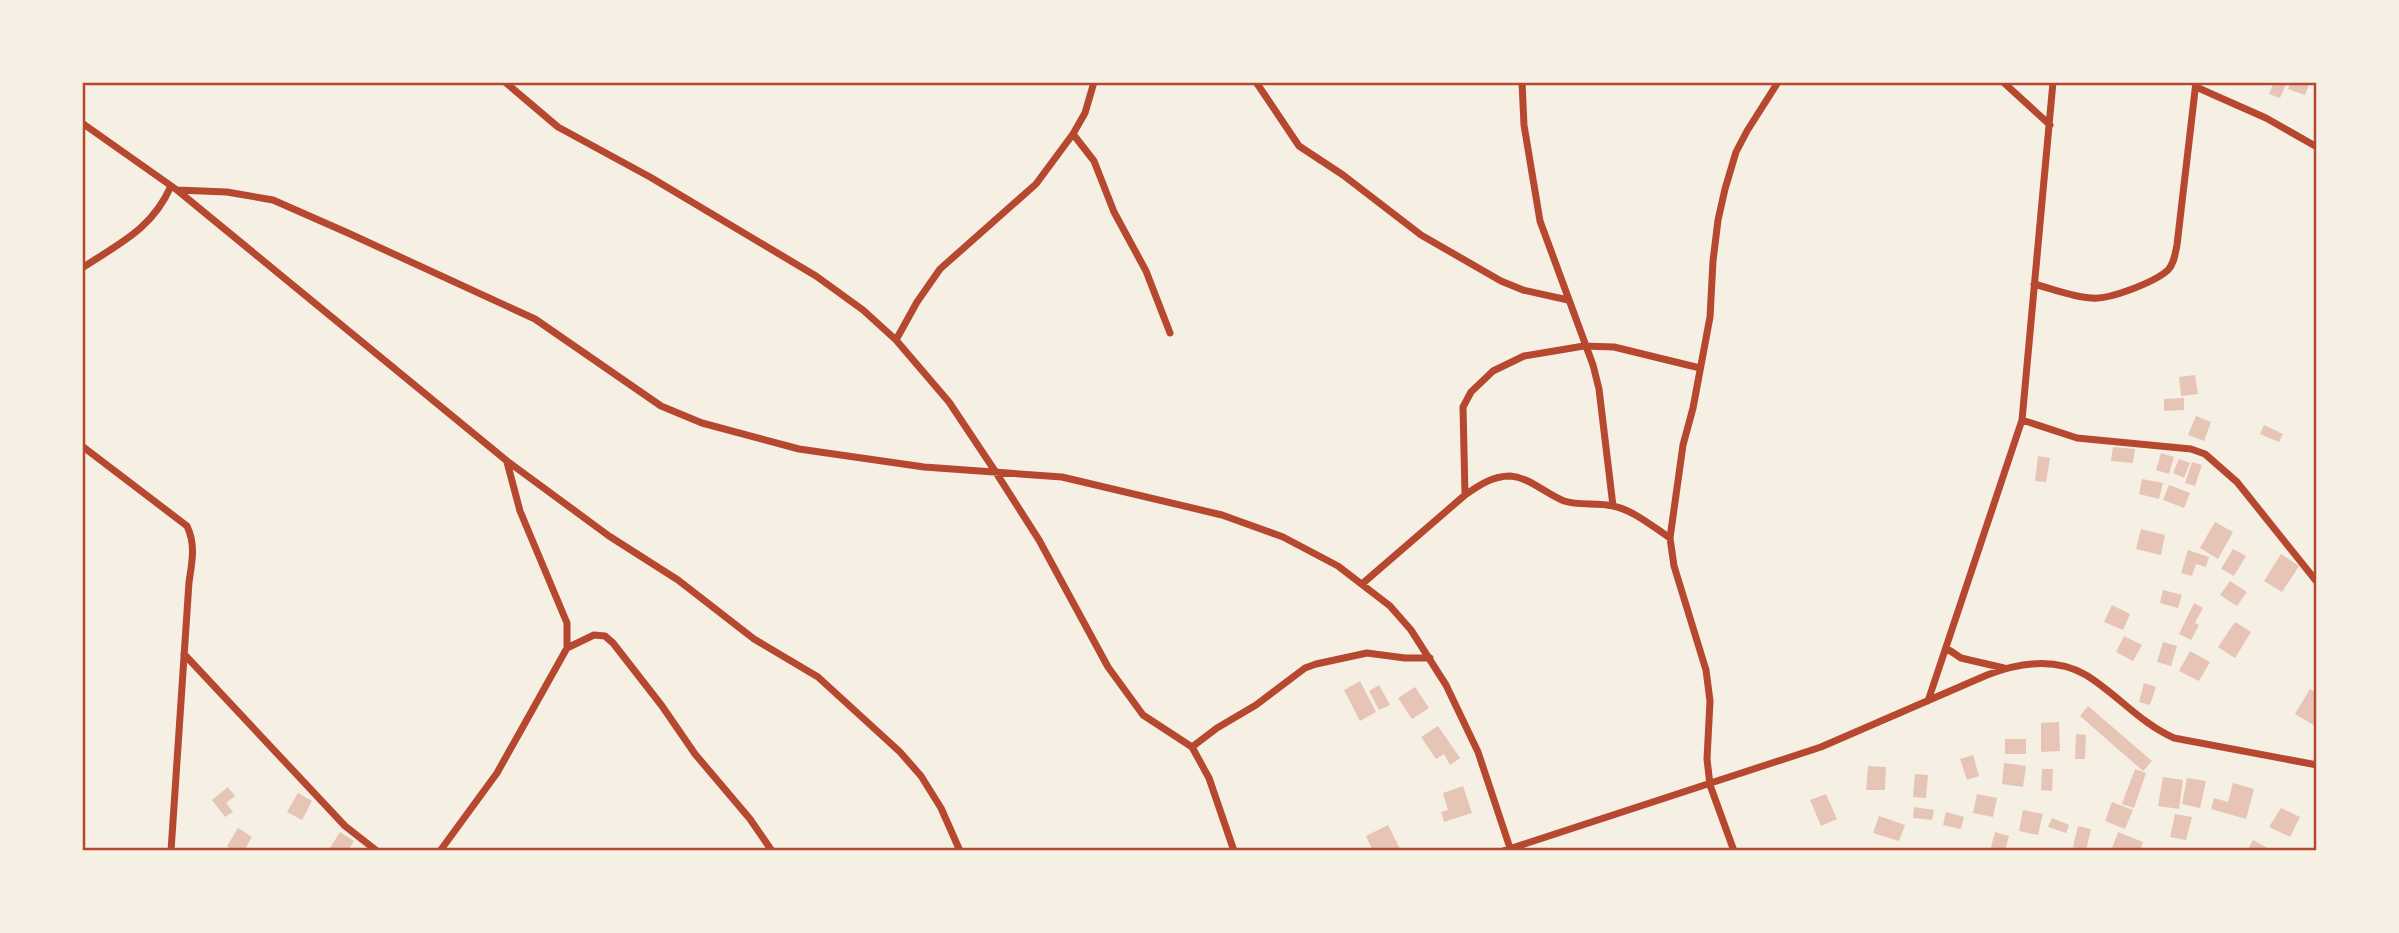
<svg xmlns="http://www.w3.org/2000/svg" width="2399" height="933" viewBox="0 0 2399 933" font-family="'IBM Plex Sans',sans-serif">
  <rect width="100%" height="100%" fill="#f6efe4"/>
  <path fill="#e6c5b7" d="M2274,82h13l-7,16 -11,-4z
    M2291,82h19l-5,13 -17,-6z
    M2195,375l3,19 -17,2 -2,-19z
    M2184,398v12l-20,1v-12z
    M2196,416l15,6 -7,19 -16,-6z
    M2264,425l19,9 -4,8 -19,-8z
    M2113,447l22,2 -2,14 -22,-2z
    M2161,453l13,4 -5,17 -13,-4z
    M2038,456l12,2 -4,24 -11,-1z
    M2179,459l11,4 -6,15 -11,-5z
    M2192,462l10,3 -7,21 -10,-3z
    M2142,479l21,4 -4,16 -20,-5z
    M2169,485l21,8 -6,15 -21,-8z
    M2215,522l18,10 -15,27 -18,-11z
    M2141,529l24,6 -4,20 -25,-6z
    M2233,549l13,7 -12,20 -13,-7z
    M2188,550l21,7 -3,10 -10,-3 -4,12 -11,-3z
    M2281,554l18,12 -17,26 -18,-11z
    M2230,581l17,11 -10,14 -17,-11z
    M2163,590l19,5 -4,13 -18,-5z
    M2194,603l9,5 -8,15 4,2 -8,15 -12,-6z
    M2112,605l18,9 -7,16 -19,-8z
    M2235,622l16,10 -16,26 -17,-11z
    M2124,636l18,9 -9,16 -17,-9z
    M2163,642l14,4 -6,20 -14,-4z
    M2190,651l20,11 -11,19 -20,-10z
    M1360,681l16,31 -16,9 -16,-31z
    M2144,683l12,4 -6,18 -11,-3z
    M1379,685l11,20 -11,5 -10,-19z
    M1415,687l14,21 -17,11 -14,-21z
    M2310,689l7,4v34l-22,-13z
    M2088,706l64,55 -9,10 -63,-55z
    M2059,722l1,29 -19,1v-29z
    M1438,726l22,32 -10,7 -6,-11 -8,5 -15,-22z
    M2076,734l10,1 -1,24h-10z
    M2005,739h21v15h-21z
    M1973,755l6,21 -12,4 -7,-21z
    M2004,763l22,3 -3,21 -21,-3z
    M1868,766l18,1 -1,23h-19z
    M2042,769h11l-1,22 -11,-1z
    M2135,769l11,4 -12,35 -12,-4z
    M1915,774l13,1 -2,23 -13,-1z
    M2163,777l20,3 -4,29 -21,-3z
    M2187,778l19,3 -6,27 -18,-4z
    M2233,783l21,6 -8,30 -35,-10 3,-11 14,4z
    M1463,786l9,27 -28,9 -3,-10 7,-2 -5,-17z
    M228,787l7,9 -9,7 7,9 -8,5 -13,-17z
    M298,793l14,8 -10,19 -15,-8z
    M1826,794l11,25 -16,7 -11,-26z
    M1977,794l20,4 -4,19 -20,-4z
    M2112,802l21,8 -8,19 -20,-8z
    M1914,807l20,3 -2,10 -19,-2z
    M2281,808l19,9 -10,20 -21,-10z
    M2023,810l20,4 -5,21 -19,-4z
    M1946,812l18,5 -3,12 -18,-4z
    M2175,814l17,3 -6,23 -16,-3z
    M1879,816l26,9 -6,16 -26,-8z
    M2052,818l17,7 -3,8 -18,-6z
    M1388,825l13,26h-28l-7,-15z
    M2078,826l13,3 -5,21 -13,-3z
    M238,828l14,9 -8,14h-10l-7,-5z
    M340,832l14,9 -6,10h-20z
    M1995,832l14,4 -4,15h-15z
    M2118,832l25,10 -3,9h-29z
    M2253,840l20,11h-21l-4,-2z"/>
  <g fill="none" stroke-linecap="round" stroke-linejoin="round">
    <path stroke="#b5482f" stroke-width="7" d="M505,82l53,45 92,50 166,99 47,34 33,30 53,62 46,69 44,69 69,127 35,48 49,32 17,31 25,73
      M1256,82l43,64 44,29 78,60 80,46 22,9 45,10
      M1522,82l2,43 16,96 53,144 6,24 14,117
      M2003,82l47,43
      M2196,87l70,31 51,29
      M82,123l95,67 330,271 102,75 69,44 76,59 64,38 82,75 21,24 20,32 19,43
      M1073,134l21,27 20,51 32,59 24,62
      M177,190l50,2 46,8 75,33 187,86 126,87 41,17 97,26 125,18 138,10 160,38 61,22 55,29 52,40 21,24 35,55 32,67 33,99
      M82,268c38,-25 70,-39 89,-82
      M2034,284c19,5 39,13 58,14 17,2 63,-16 76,-28 6,-6 7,-16 9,-25l19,-163
      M896,340l21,-38 23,-33 96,-85 37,-50 12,-21 9,-31
      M2022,420l55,18 114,11 14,5 32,28 80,100
      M82,446l105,80c9,19 5,36 2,56l-18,269
      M507,462l13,49 47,112v25
      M1465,495l-2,-88 8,-15 22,-21 31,-15 60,-10 30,1 86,21
      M1362,584l103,-89c13,-9 27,-19 45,-19 19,1 36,18 54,25 15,5 33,1 49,5 20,4 39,20 57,32
      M1946,648l15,10 43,10
      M184,654l161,172 32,25
      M1928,701l94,-281 31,-338
      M1192,747l25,-19 39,-23 49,-37 11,-4 51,-11 38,5h25
      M440,851l57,-78 70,-125 27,-13 11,1 8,7 49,63 33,48 55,65 22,32
      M1503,851l318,-104 166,-72c31,-12 68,-18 99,0 31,19 54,48 88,63l143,27
      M1734,851l-24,-66 -3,-26 3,-58 -4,-31 -32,-104 -4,-28 13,-93 10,-37 17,-91 3,-56 5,-41 7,-31 11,-37 11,-21 31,-49"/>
  </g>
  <rect width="2399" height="933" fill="none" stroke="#f6efe4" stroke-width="168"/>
  <rect x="84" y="84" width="2231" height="765" fill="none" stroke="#b5482f" stroke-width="2.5"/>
</svg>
